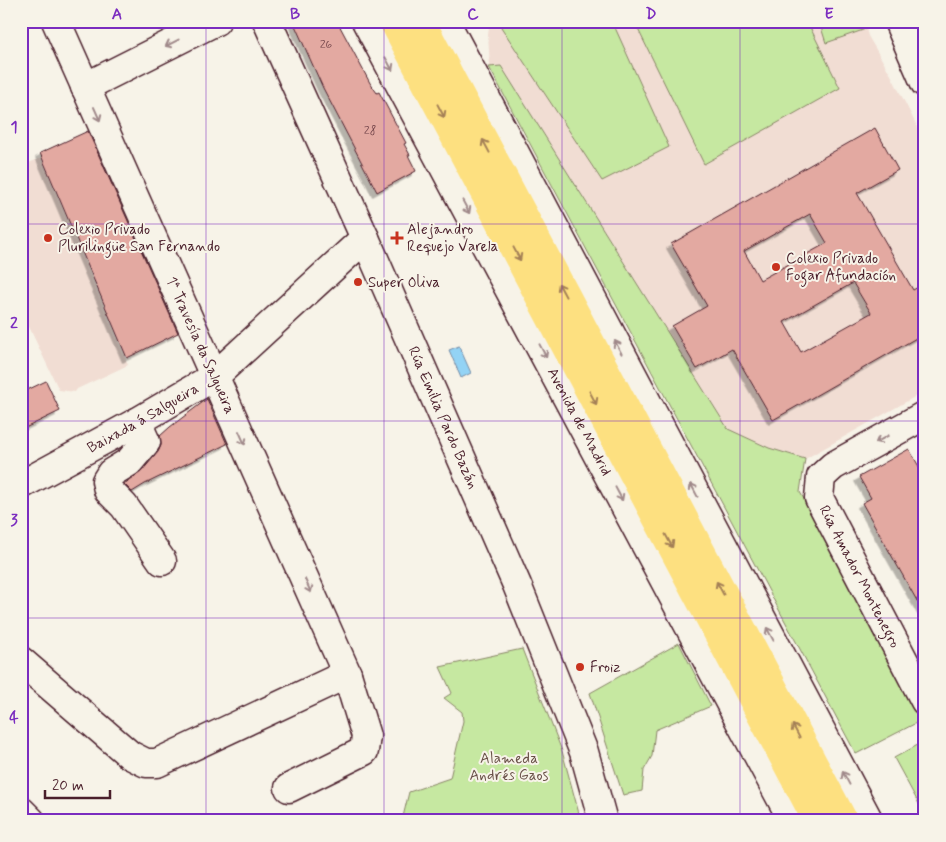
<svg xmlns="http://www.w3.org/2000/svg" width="946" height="842" viewBox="0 0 946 842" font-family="Mynerve,sans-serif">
  <defs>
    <filter id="shadow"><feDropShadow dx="-4.5" dy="4.5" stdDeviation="0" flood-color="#0004"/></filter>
  </defs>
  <rect width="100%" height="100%" fill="#f7f3e8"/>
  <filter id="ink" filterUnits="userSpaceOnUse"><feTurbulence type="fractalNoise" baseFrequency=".02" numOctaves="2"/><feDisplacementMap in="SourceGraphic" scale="10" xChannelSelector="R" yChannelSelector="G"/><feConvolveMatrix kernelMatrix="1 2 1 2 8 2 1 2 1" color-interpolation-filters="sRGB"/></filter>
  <g filter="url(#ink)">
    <path fill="#f1ddd3" d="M490,21h374l4,15 23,39 34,67v249l-120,68 -36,-11 -41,-19 -227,-363 -11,1 -2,-32z
      M41,158l87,207 -51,24 -2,3 -16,-2 -38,-80v-144z"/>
    <path fill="#c6e8a1" stroke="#888466" d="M504,21h108l57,126 -67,34 -101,-154z
      M634,21h173l33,67 -136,76z
      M819,21h44l3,8 -40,14z
      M501,66l227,363 41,19 36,11 -5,33 124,227 -68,35 -367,-687z
      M679,643l32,63 -56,24 -3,26 -8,14 -2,21 -19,4 -33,-102z
      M522,649l40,102 19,70h-179l7,-29 41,-14 13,-57 -1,-9 -18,-14 8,-5 -12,-26z
      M925,741v74l-31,-57z"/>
    <path fill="#93d3f5" stroke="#768ba4" d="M459,346l12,27 -10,5 -12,-28z"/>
    <path fill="#e3a9a1" stroke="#4a1f2b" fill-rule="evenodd" filter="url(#shadow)" d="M293,21h44l33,62 7,10 2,-1 27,51 -2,1 6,11h-2l8,16 -39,21 -54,-104z
      M875,128l23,42 -41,23 56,97 12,-7v50l-152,87 -41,-71 -35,20 -25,-43 35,-20 -36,-62zM810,214l17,29 -67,37 -16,-29zM853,283l18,30 -70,39 -17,-30z
      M88,131l90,202 -51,25 -87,-205z
      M46,381l14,30 -39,19v-37z
      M207,399l20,45 -82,40 -13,8 -8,-8 17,-12 17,-20 3,-7 -1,-9 10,-9z
      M909,449l16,28v138l-63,-112 9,-5 -12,-21z"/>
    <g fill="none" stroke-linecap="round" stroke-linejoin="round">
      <g stroke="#4a1f2b" stroke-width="31">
        <g id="minor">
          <path d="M56,21l291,653 19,62 -2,15 -75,37"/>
          <path id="s1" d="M267,21l98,217 152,347 67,167 19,69"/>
          <path id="s2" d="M366,21l427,800"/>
          <path d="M445,21l424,800"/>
          <path d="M898,21l27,62"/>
          <path d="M85,87l131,-66"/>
          <path id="s3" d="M925,415l-92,51 -12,11 -2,21 106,203"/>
          <path d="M137,422l9,20 -17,20 -18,11 -5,8 2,9 16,16 38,55"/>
          <path id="s4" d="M21,485l116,-63 78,-46 150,-138"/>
          <path d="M21,661l109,94 16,8h11l190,-89"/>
          <path d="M21,811l10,10"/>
        </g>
      </g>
      <g stroke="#4a1f2b" stroke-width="31">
        <path id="highway" d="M393,21l424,800
          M421,21l423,800"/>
      </g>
      <use href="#minor" stroke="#f7f3e8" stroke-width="28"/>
      <use href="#highway" stroke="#fde080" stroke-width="28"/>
    </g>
    <defs><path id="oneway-shaft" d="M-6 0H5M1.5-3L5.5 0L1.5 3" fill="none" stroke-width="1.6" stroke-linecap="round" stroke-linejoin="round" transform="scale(1.25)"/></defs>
    <g stroke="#a0898a">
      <use href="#oneway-shaft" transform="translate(172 43) rotate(153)"/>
      <use href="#oneway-shaft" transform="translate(389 64) rotate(62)"/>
      <use href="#oneway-shaft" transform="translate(97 114) rotate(66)"/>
      <use href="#oneway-shaft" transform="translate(466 207) rotate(62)"/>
      <use href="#oneway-shaft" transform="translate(618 347) rotate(-118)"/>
      <use href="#oneway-shaft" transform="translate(543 351) rotate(62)"/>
      <use href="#oneway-shaft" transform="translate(242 438) rotate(66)"/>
      <use href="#oneway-shaft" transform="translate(882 439) rotate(151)"/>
      <use href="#oneway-shaft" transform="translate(694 490) rotate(-118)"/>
      <use href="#oneway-shaft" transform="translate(619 494) rotate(62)"/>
      <use href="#oneway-shaft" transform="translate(308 586) rotate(66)"/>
      <use href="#oneway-shaft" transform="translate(770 634) rotate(-118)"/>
      <use href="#oneway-shaft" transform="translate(846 778) rotate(-118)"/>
    </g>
    <g stroke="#a48056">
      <use href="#oneway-shaft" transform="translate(441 111) rotate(62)"/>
      <use href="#oneway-shaft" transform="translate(486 146) rotate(-118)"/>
      <use href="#oneway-shaft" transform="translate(517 254) rotate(62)"/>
      <use href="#oneway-shaft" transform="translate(562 290) rotate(-118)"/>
      <use href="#oneway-shaft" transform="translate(593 398) rotate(62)"/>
      <use href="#oneway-shaft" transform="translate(669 541) rotate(62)"/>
      <use href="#oneway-shaft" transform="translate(720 588) rotate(-118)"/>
      <use href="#oneway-shaft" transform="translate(796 731) rotate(-118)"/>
    </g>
  </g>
  <path fill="none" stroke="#7b2cbf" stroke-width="1" stroke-opacity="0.55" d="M206,21v800M384,21v800M562,21v800M740,21v800M21,224h904M21,421h904M21,618h904"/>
  <g fill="#c8321e" stroke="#f7f3e8" stroke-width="2">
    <circle cx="48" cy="238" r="5"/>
    <path d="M394.5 230.5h5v5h5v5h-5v5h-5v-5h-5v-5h5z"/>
    <circle cx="776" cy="267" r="5"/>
    <circle cx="358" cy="282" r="5"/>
    <circle cx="580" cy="667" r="5"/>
  </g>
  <g text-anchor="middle" stroke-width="4" stroke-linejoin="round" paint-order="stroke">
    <g font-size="12" fill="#704248">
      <text x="326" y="48">26</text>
      <text x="370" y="134">28</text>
    </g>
    <g font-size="15" fill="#4a1f2b" stroke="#f7f3e8" text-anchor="start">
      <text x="58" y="234">Colexio Privado<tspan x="58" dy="17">Plurilingüe San Fernando</tspan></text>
      <text x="407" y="234">Alejandro<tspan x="407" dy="17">Requejo Varela</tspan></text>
      <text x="786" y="263">Colexio Privado<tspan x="786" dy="17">Fogar Afundación</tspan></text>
      <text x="368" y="287">Super Oliva</text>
      <text x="590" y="672">Froiz</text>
    </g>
    <g font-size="15" fill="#4a1f2b" stroke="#f7f3e8">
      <text transform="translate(201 345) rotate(66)" y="5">1ª Travesía da Salgueira</text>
      <text dy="5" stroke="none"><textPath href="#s4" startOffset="139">Baixada á Salgueira</textPath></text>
      <text dy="5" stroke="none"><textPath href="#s1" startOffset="434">Rúa Emilia Pardo Bazán</textPath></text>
      <text dy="5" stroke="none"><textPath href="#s2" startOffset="454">Avenida de Madrid</textPath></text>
      <text dy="5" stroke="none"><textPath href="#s3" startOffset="231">Rúa Amador Montenegro</textPath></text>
    </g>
    <g font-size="15" fill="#695148" stroke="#f7f3e8">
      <text x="509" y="763">Alameda<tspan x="509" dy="17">Andrés Gaos</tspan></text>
    </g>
  </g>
  <rect width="946" height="842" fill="none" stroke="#f7f3e8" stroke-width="55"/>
  <path d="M45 790v8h65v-8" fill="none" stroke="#4a1f2b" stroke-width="2.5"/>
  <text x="52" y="790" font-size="15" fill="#4a1f2b" stroke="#f7f3e8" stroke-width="4" paint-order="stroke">20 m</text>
  <rect x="28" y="28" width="890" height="786" fill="none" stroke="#7b2cbf" stroke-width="2"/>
  <g font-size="16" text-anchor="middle" font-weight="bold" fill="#7b2cbf">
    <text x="117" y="19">A</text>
    <text x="295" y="19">B</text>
    <text x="473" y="19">C</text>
    <text x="651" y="19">D</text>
    <text x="829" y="19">E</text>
    <text x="14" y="132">1</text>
    <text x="14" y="328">2</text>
    <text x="14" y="525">3</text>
    <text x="14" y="722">4</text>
  </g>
</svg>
